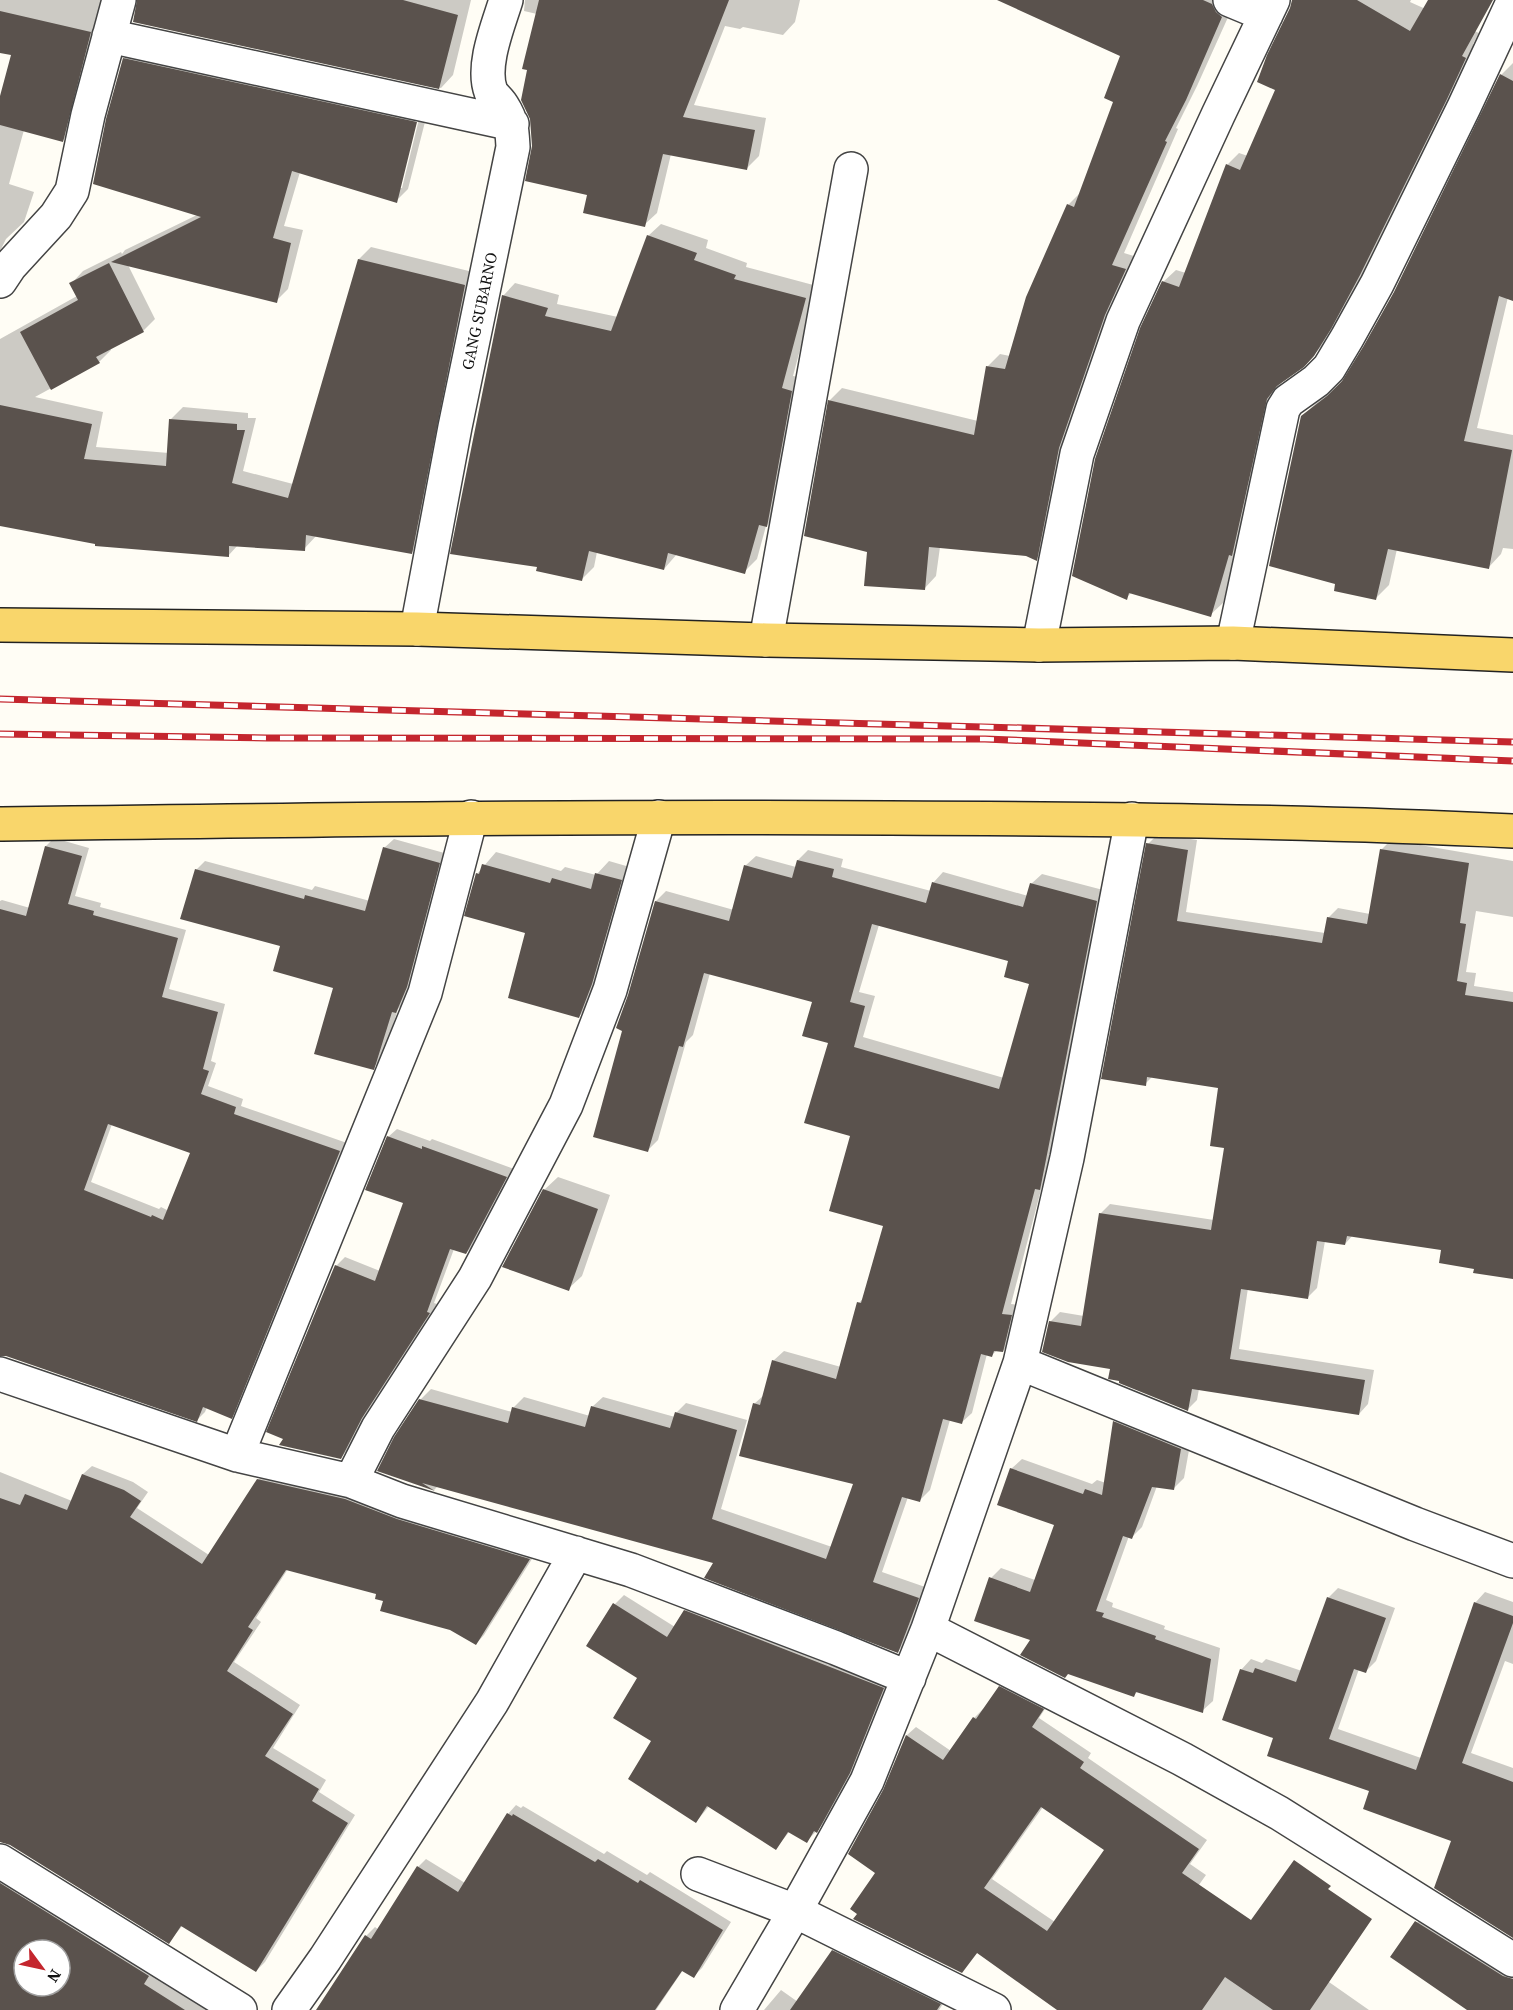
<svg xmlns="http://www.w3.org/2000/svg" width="1513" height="2010" viewBox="0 0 1513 2010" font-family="'Source Serif 4',serif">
  <rect width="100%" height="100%" fill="#fffdf5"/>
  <path fill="#0003" fill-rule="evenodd" d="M0,0h108l-33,128 -12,12 -39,-10 -15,54 25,8 -10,30 -18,17 -6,12v-149l13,-48 -13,-2z
    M138,0h333l-18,75 -12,13 -307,-67z
    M525,0h275l-5,22 -12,13 -40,-8 -3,2 -15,-3 -31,79 72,13 -7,38 -12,12 -76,-14 -14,59 -13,12 -55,-31 -56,-48 4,-132 -13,-3z
    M1006,0h222l6,4 -37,82 -21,42 2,1 -54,124 13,4 -89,290 -12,12 -10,-4 -86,-8 -4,29 -12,13 -56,-38 -62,-16 24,-135 12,-12 136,33 10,-55 12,-12 10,2 58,-151 12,-12 35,-92 7,-46z
    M1293,0h118l-1,2 69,31 -6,11 4,2 -105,215 -46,81 -23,23 -20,15 -4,6 -35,156 -5,5 -16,56 -13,12 -78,-23 -6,6 37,-316 13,-12 10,3 41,-108 12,-12 9,3 29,-67z
    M136,47l292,63 -20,79 -12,12 -96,-29 -16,54 19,4 -15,59 -12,12 -148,-36 27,54 -12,12 -33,17 1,2 -12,12 -64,35 68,15 -7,35 73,6 2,-34 12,-12 65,6v5h8l-13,53 50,13 66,-225 12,-12 106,26 -53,267 -12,12 -95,-17 -13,14 -66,-4 -10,11 -131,-13 -97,-19v-185l77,-43 -6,-12 12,-13 38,-19 1,2 3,-4 72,-35 -73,-156zM417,115h3l-18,73h-3z
    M1513,63v213l-36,152 36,7v114l-10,-1 -2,6 -13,14 -91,-19 -8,36 -13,13 -39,-15 -35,-166 14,-14 28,-22 51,-88 106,-218z
    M661,224l47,16 -2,8 41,15 -1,4 71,19 -24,90 11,2 -25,135 -13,13 -9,33 -13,13 -67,-18 -13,15 -67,-17 -3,15 -12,12 -79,-283 12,-13 44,12 -2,9 61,13 30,-81z
    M1158,834l39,6 -11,72 139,21 3,-15 10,-10 32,6 11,-64 10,-10 122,21v56l-37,-6 -10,61 10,1 -2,13 39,6v286l-38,-10 -32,-19 -90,-14 -8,9 -20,-3 -8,47 -10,10 -59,-10 -9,61 135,21 -6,34 -9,10 -160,-25 -2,11 -9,9 -76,-41 -62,-46 10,-10 24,4 16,-102 10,-10 104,16 12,-74 -6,-59 -67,-11 -8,8 3,-240z
    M54,838l35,10 -14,48 26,7 -1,4 86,23 -17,59 56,15 -14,57 5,2 -8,23 35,13 -2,7 106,37 -108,266 -8,8 -24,-10 -2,5 -8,8 -197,-71v-448l2,-1 28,8 16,-62zM112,1124l80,28 -23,59 -8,-4 -2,2 -68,-27z
    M394,839l54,15 -43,148 -7,7 -16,50 -9,9 -39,-81 -52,-42 -86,-75 9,-9 107,29 3,-4 55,15 14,-53z
    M808,850l35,9 -2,8 90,24 2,-8 10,-11 85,24 3,-12 11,-10 65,17 -57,287 -8,8 -31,118 10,1 -8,35 -10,11 -6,-1 -5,5 -5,-1 -15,59 -11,10 -11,-3 -20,70 -10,10 -12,-3 -26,75 46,16 -20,53 -10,10 -182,-89 -278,-76 -4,4 -55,-20 41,-70 11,-11 81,23 1,-4 11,-11 66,19 2,-9 11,-10 72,20 1,-4 10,-10 61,17 -26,89 111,38 23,-64 -101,-79 11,-10 8,-33 11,-10 57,16 18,-64 5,-6 21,-72 -34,-90 -22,-93 -15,-41 -104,-28 -17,62 -7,7 -28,98 -10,10 -25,-120 6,-34 27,-95 10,-10 68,19 11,-44 11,-10 40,11 2,-7zM879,925l131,35 21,23 -27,95 -141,-41 12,-41 -16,-4z
    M496,852l65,19 4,-4 31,8 13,-14 24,7 -42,136 -12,12 -52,-84 -50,-58z
    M397,1129l33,12 2,-2 82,30 -39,75 -9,9 -12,-4 -20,54 3,1 -67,104 -21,41 -9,9 -55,-20 51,-172 9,-9 35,14 25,-68 -17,-66z
    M558,1177l52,18 -28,81 -14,13 -24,-99z
    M1125,1412l66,27 -7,39 -11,11 -16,-3 -15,41 -10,10 -3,-1 -23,64 7,3 -1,4 53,19 -1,3 56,19 -7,53 -11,10 -64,-20 -4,4 -101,-55 -42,-62 10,-10 34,12 21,-56 -45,-55 11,-10 70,25 5,-4 9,3 9,-61z
    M92,1466l41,16 15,10 -11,16 72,47 49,-75 9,-9 270,80 -53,84 -8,9 -25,-16 -66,-28 -7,-7 -90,-24 -32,49 5,4 -27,40 66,43 -27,43 53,32 -7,12 36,23 -90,147 -9,9 -73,-46 -14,17 -159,-99 -10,-2v-369l72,29 11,-27z
    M1338,1588l57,20 -19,53 -11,11 -6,-3 -21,60 83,29 54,-155 10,-11 28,10v62l-8,-3 -34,92 42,15v156l-60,-84 -82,-50 -96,-53 -34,-67 10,-11 11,4 4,-4 36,12 26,-73z
    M624,1595l51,32 10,-16 9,-9 198,77 -33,83 -34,60 -18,19 -17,-10 -14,17 -66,-43 -14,17 -43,-81 -14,-63 -24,-74z
    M1009,1678l42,22 -12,18 52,35 -3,5 119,82 -17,24 16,11 -10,14 173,121h-303l-88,-58 -16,19 -85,-99 8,-81 22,-56 9,-8 35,24 23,-33 9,-9 1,1 16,-23zM1043,1807l63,42 -51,73 -63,-43z
    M516,1805l5,3 2,-2 81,48 3,-3 40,24 3,-3 81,50 -29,46 -8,8 -11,-6 -27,40h-338l48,-74 9,-9 4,3 39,-63 8,-8 39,24 43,-69z
    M0,1870l156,97 -5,8 56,35h-207zM24,1950h36v36h-36z
    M1423,1915l90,58v37h-45l-76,-54z
    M844,1940l106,53 -11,17h-175l17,-20 17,12 35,-51z"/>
  <path fill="#5a524d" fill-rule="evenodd" d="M137,0h266l55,15 -19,74 -306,-67z
    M539,0h190l-46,117 72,13 -8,40 -84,-16 -18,73 -62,-14 4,-18 -62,-14 7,-35 -2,-27 -9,-19 6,-30 -5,-1z
    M997,0h206l9,4 4,8 6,5 -36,83 -21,41 2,1 -55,123 14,4 -21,46 -46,133 -22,113 -11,-5 -97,-9 -4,43 -61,-4 3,-34 -63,-16 24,-136 146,35 12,-69 19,3 21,-72 41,-93 7,3 39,-105 -9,-4 16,-42z
    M1292,0h65l53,31 18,-31h65l-31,56 4,2 -19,41 -87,176 -29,54 -17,27 -10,11 -27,19 -10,13 -35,157 -3,-1 -18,62 -82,-24 -2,7 -55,-24 23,-117 45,-131 22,-47 17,6 47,-123 14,6 35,-80 -18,-8 10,-27 23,-47z
    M0,11l91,21 -28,110 -63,-17v-29l11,-41 -11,-2z
    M123,58l294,64 -20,81 -105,-32 -19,67 18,5 -14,60 -166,-41 90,-45 -108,-33 13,-65z
    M1500,74l13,7v220l-14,-5 -35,145 48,9 -23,119 -101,-20 -12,51 -42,-9 1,-7 -66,-18 32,-150 26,-20 15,-15 21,-34 31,-55z
    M647,235l50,18 -3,7 42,15 -2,4 72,19 -24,90 10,3 -25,136 -8,-2 -14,49 -77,-21 -4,17 -75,-19 -7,30 -46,-10 1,-4 -87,-13 52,-259 46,13 -3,8 66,15z
    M358,259l107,26 -53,269 -106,-19 -1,16 -76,-5v11l-134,-11v-2l-95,-18v-121l92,19 -8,35 82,7 3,-47 68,5v6h8l-13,53 56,15z
    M109,263l35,69 -48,25 4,6 -49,27 -31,-58 58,-32 -9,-17z
    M1146,843l42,7 -11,71 145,22 5,-26 40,7 13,-75 89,14 -9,60 6,1 -9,57 10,2 -2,12 48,7v277l-40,-6 1,-4 -35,-6 2,-13 -94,-14 -2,9 -28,-4 -9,58 -67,-10 -11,70 135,21 -6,35 -167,-26 -4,22 -69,-28v-2l-11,-2 2,-10 -42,-7 -26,-10 7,-31 32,5 18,-113 112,17 13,-82 -14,-2 8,-58 -71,-11 -1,9 -45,-7z
    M45,846l37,10 -14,48 26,7 -1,4 85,23 -16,59 56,15 -15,57 6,2 -8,23 35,13 -2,7 106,37 -108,268 -29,-12 -6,15 -191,-66h-6v-447l26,7zM108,1124l82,29 -27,67 -11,-5 -1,2 -67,-27z
    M383,847l57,16 -33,124 -11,26 -4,-1 -18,58 -60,-16 19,-66 -60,-17 7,-25 -100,-27 15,-50 109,30 1,-4 60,16z
    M797,860l37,9 -2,8 94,26 6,-21 91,25 7,-24 67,18 -57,289 -5,-1 -33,125 10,1 -9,37 -9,-1 -2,6 -11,-3 -19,70 -19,-5 -23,83 -18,-5 -29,85 46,16 -21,55 -194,-75 9,-15 -291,-80 13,8 -58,-20 17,-34 25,-38 89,24 4,-16 73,20 6,-21 79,22 5,-16 62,18 -25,89 114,40 27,-75 -114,-28 14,-53 7,2 12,-45 64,19 21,-77 4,1 22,-77 -54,-15 21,-75 -46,-13 24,-80 -26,-7 10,-34 -108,-29 -21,74 -4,-1 -31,106 -55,-15 29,-106 -6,-3 12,-33 27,-94 74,20 15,-56 48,13zM872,924l136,37 -4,16 25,7 -30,105 -145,-42 11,-41 -15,-4z
    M482,864l68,19 2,-5 39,11 4,-16 27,7 -30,104 -13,34 -71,-20 17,-65 -61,-17 12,-43 3,1z
    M387,1136l35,13v-3l85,31 -41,77 -16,-5 -23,63 3,1 -68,105 -21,41 -62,-14 4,-6 -17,-7 69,-167 40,16 28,-78 -38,-13z
    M543,1189l55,20 -29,82 -67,-24z
    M1113,1421l68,28 -7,41 -22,-3 -20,52 -9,-3 -27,75 8,2 -2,4 54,19 -1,3 56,20 -8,54 -67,-21 -2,5 -66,-23 -3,4 -45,-23 10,-15 -56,-19 15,-44 41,15 24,-67 -57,-20 13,-37 73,26 2,-5 17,6z
    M82,1474l42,16 17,11 -11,16 72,47 55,-85 88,20 52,20 133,40 -54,86 -26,-15 -70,-19 3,-10 -8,-2 1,-5 -90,-24 -38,57 5,3 -26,41 66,43 -28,42 54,33 -7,12 36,22 -92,149 -75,-46 -12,18 -159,-99 -10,-3v-344l20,7 5,-11 42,16z
    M1327,1597l59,21 -20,55 -12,-4 -25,70 87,31 58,-168 39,14v7l-51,140 51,19v156l-79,-50 17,-47 -88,-32 6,-18 -102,-35 6,-18 -51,-18 18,-51 13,4 2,-5 41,14z
    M613,1603l54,34 17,-27 200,78 -34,85 -33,60 -3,-2 -7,12 -19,-11 -12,18 -69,-44 -11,17 -68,-44 23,-38 -38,-23 24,-40 -51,-32z
    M999,1686l45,23 -12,18 52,35 -4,6 119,81 -17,24 69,47 43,-60 37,26 -3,3 44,30 -62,91h-37l-48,-33 -23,33h-145l-80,-57 -15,20 -109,-54 4,-5 -7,-5 25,-36 -27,-19 35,-64 23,-55 37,25 30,-43 3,2zM1041,1807l63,43 -57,81 -63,-43z
    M507,1813l5,3 1,-2 82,48 3,-3 40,24 2,-3 83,50 -29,48 -12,-7 -27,39h-339l49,-75 6,4 46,-73 41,26z
    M0,1883l149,93 -5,8 41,26h-185zM24,1950h36v36h-36z
    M1415,1921l88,55 10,3v31h-46l-77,-53z
    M832,1950l109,54 -4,6h-147z"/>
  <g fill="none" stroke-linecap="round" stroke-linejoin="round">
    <g stroke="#444" stroke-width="36">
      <path id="minor" d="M1230,0l36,15
        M109,36l403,88
        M0,281l10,-15 46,-50 16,-25 16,-76 31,-115
        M417,629l38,-202 58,-280c-1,-17 -1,-26 -10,-40 -3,-6 -9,-10 -12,-15 -10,-26 7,-66 15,-92
        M766,640l85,-471
        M1233,643l50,-234 5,-8 28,-20 13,-13 18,-30 30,-54 87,-177 49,-105
        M1039,645l38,-191 46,-133 95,-206 55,-115
        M659,817l-49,173 -44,115 -91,173 -97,150 -27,53 51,20 229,69 205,78 73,30
        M1020,1363l395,161 98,37
        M0,1374l237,81 114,26
        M237,1455l188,-462 46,-176
        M928,1629l254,130 97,54 234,147
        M0,1861l240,149
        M698,1874l97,37 199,99
        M289,2010l36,-51 167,-257 84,-149
        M737,2010l58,-99 72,-130 61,-152 92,-266 47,-205 65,-339"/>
    </g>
    <g stroke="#222" stroke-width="36">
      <path id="major" d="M0,625l417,4 349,11 273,5 194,-2 280,12
        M0,824c297,-4 593,-8 890,-6 208,1 415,3 623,13"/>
    </g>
    <use href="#minor" stroke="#fff" stroke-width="33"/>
    <use href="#major" stroke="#f9d66b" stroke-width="33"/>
    <g stroke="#c4262e" stroke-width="7">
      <path id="rail" d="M0,699l1513,43
        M0,734l267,4 718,1 528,22"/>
    </g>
    <use href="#rail" stroke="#fff" stroke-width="4.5" stroke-dasharray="14" stroke-linecap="butt"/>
  </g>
  <g text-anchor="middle" stroke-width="6" stroke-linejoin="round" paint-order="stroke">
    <g font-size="16" fill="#111" stroke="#fff">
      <text transform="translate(479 311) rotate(-78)" y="6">GANG SUBARNO</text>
    </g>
  </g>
  <g transform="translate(42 1968) rotate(123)"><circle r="28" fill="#ffffff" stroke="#a0a0a0" stroke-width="1.5"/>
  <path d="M0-4.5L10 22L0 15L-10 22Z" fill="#c4262e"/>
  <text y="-9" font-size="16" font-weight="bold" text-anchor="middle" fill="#111111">N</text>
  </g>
</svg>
